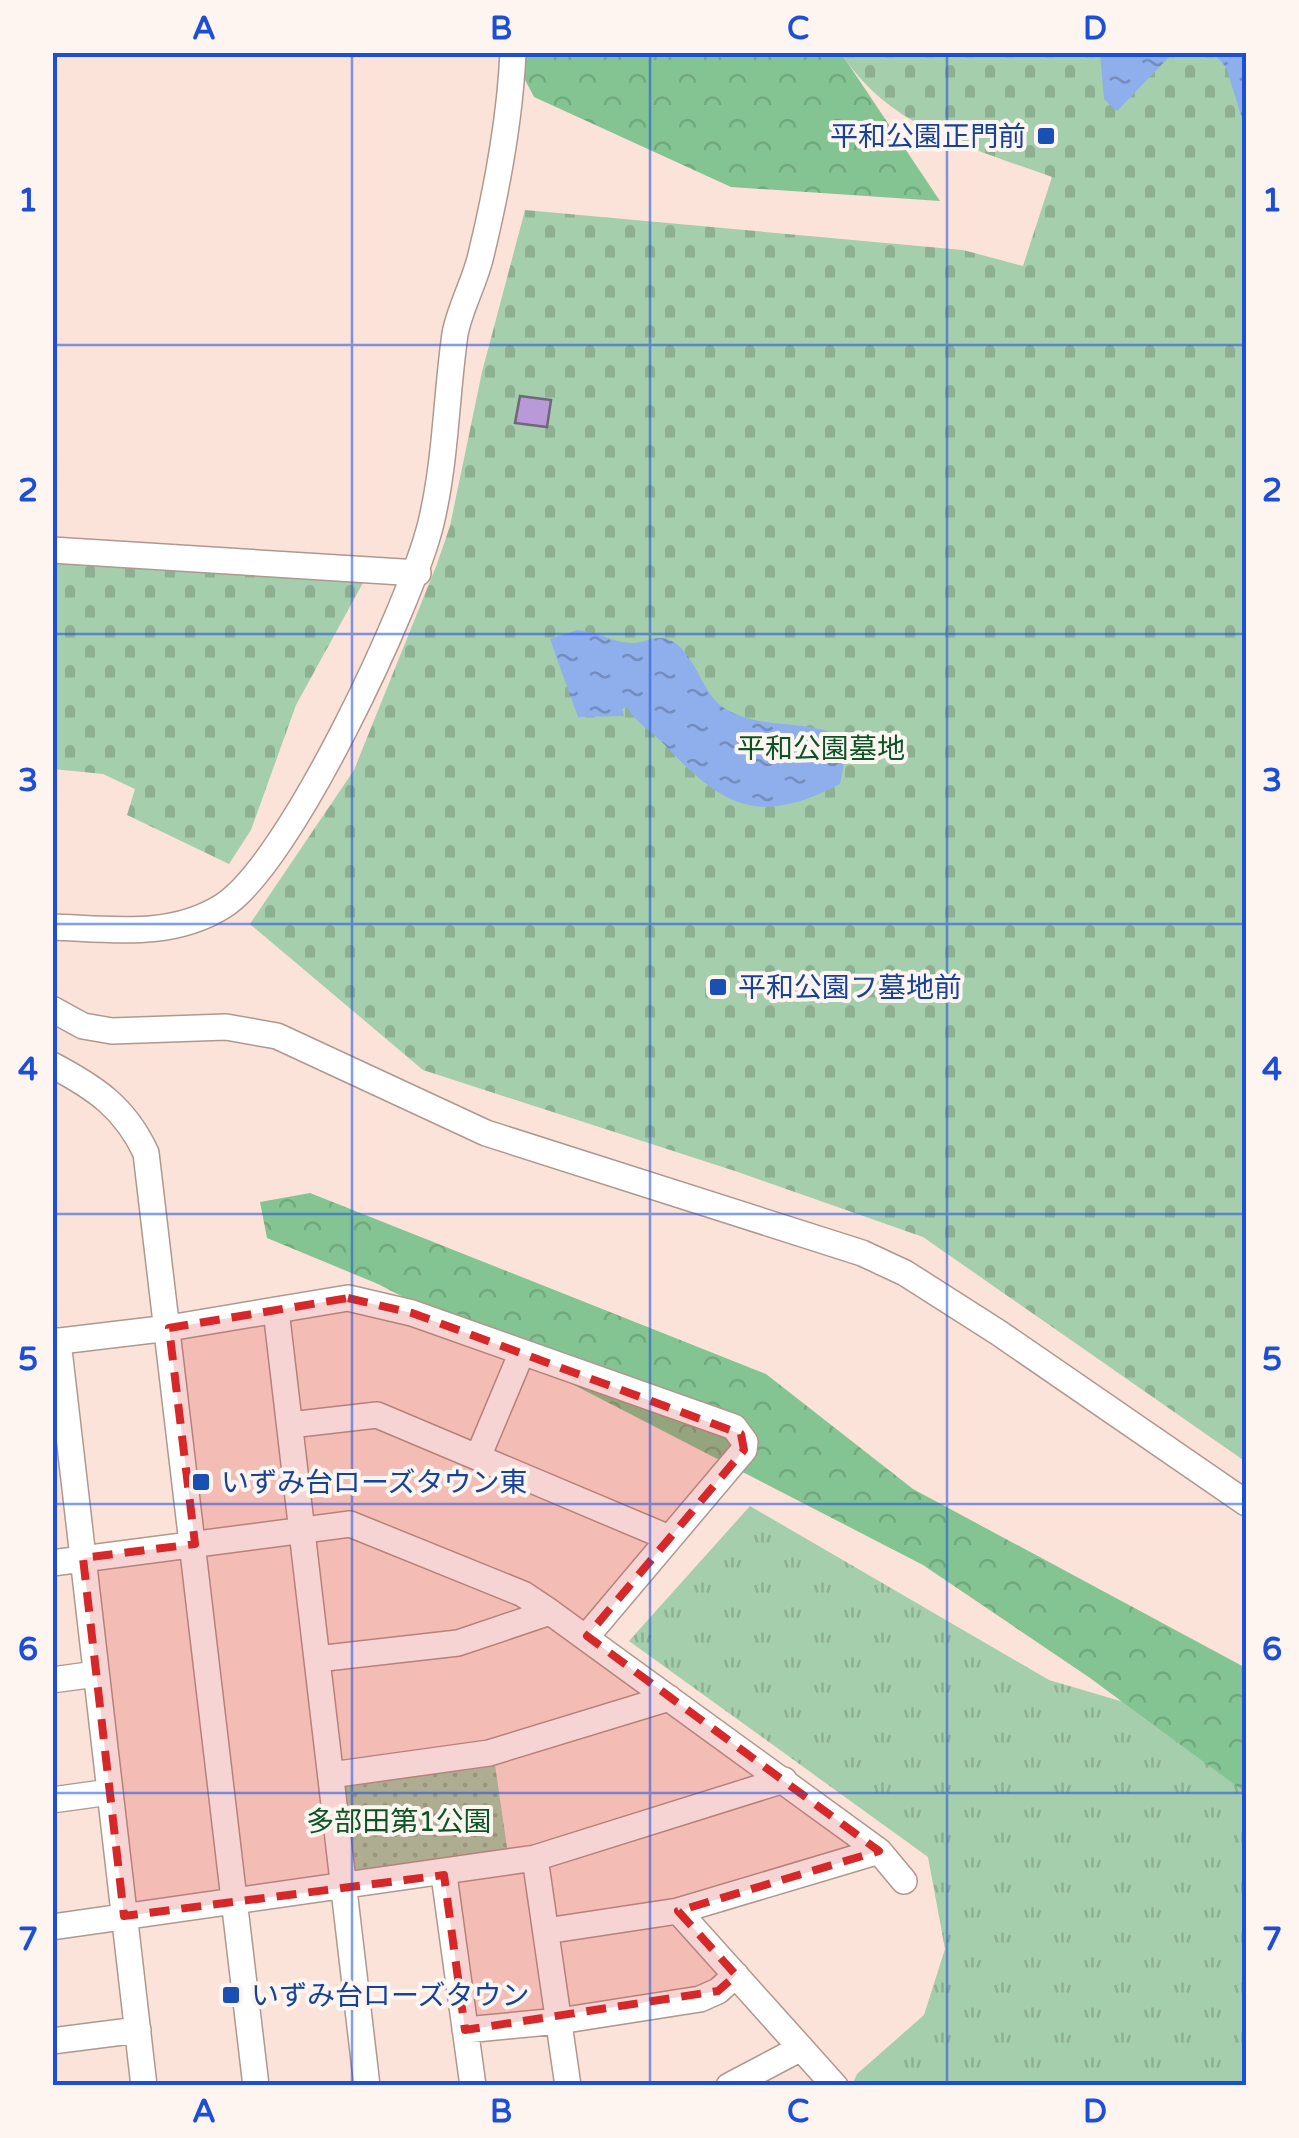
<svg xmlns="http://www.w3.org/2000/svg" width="1299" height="2138" viewBox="0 0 1299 2138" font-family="'Varela Round','Noto Sans JP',sans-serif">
  <defs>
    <pattern id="grass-tufts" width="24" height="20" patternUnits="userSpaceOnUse" patternTransform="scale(2.5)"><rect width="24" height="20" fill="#a4ceac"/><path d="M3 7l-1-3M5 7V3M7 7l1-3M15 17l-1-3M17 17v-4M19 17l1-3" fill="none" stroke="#8db093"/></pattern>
    <pattern id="forest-crowns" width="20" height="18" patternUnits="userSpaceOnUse" patternTransform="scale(2.5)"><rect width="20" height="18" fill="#84c492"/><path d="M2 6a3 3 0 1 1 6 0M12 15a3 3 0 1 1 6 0" fill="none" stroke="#72a87d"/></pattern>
    <pattern id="cemetery-stones" width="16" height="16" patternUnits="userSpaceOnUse" patternTransform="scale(2.5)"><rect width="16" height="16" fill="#a4ceac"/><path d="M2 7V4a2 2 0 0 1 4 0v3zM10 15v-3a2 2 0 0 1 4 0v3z" fill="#8db093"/></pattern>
    <pattern id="park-dots" width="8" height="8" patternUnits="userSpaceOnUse" patternTransform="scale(2.5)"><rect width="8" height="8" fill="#a4ceac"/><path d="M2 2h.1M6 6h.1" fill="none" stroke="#8db093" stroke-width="1.8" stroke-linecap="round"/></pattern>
    <pattern id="water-ripples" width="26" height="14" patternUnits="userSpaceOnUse" patternTransform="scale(2.5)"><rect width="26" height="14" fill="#8eaeec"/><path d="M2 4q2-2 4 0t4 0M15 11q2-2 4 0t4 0" fill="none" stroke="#748dbe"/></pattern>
  </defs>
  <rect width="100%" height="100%" fill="#fbe3d9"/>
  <path fill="url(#grass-tufts)" d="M750,1506l299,174 197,58v347h-394l5,-11 67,-59 21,-66 -17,-92 -299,-216z"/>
  <path fill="url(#forest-crowns)" d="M511,53h330l99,148 -209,-14 -197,-90z
    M310,1193l456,181 147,115 333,179v125l-156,-115 -167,-113 -545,-281 -111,-46 -7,-36z"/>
  <path fill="url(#cemetery-stones)" d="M841,53h405v1409l-323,-225 -185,-65 -315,-102 -173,-146 104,-154 83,-206 13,-38 32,-154 43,-162 438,40 60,16 29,-89c-81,-30 -162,-48 -211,-124z
    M52,556l312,25 -68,124 -45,125 -22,34 -102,-49 8,-26 -32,-15 -50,-5z"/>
  <path fill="url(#park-dots)" d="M494,1758l14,96 -152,22 -8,-5 -4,-91z"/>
  <path fill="url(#water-ripples)" d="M1100,53v-1l73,1 -56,58 -13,-12z
    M1213,53h33v78l-20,-64z
    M577,630c18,1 35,12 53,13 17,1 28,-12 45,0 23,16 27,53 52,67 35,19 71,10 106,23l12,23 -5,28c-81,42 -116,24 -175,-39 -11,-12 -32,-25 -38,-38l-5,2 2,7 -46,1 -28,-78z"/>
  <path fill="#ba99d9" stroke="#706779" stroke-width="2.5" d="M520,396l31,4 -4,27 -32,-4z"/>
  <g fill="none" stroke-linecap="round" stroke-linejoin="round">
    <g stroke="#af988f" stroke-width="28">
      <path id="minor" d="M52,550l366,23
        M52,927c58,2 119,12 171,-21 67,-42 189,-304 208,-383 15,-63 15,-126 24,-189 5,-27 20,-52 26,-79 16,-66 29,-135 32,-203
        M52,1009l31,17 29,5 114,-4 51,9 209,97 376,120 43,20 94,60 247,170
        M52,1065c44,23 73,43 94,88l110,933
        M276,1310l91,776
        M58,1341l86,745
        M52,1342l117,-14 179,-30 64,15 322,114 11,15 -1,8 -157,186
        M290,1425l87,-10 292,123
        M478,1457l44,-105
        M52,1563l298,-39 173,70 27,18 329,239 25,30
        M317,1659l141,-16 92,-31
        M52,1680l44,-6
        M331,1775l158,-22 180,-55
        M52,1800l58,-8
        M535,1858l33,228
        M444,1875l29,211
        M678,1911l157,175
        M52,1927l483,-69 249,-78
        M546,1931l132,-20 201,-60
        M465,2030l94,-9 141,-22 18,-8 18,-16
        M52,2041l86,-11
        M729,2086l72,-38"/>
    </g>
    <use href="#minor" stroke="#fff" stroke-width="25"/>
  </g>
  <path fill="#d62828" fill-opacity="0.2" stroke="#d62828" stroke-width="8" stroke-dasharray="20 12" stroke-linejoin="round" d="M348,1298l64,15 329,121 3,16 -157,186 292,215 -201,60 58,64 -18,16 -253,39 -21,-155 -320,41 -41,-358 112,-14 -26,-216z"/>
  <path fill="none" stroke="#1d4ed8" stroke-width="2.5" stroke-opacity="0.55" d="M352,52v2034M650,52v2034M947,52v2034M52,345h1194M52,634h1194M52,924h1194M52,1214h1194M52,1504h1194M52,1793h1194"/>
  <g fill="#1a4fb4" stroke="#fef4f0" stroke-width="4">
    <rect x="1036" y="126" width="20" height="20" rx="5"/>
    <rect x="708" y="977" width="20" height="20" rx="5"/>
    <rect x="191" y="1472" width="20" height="20" rx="5"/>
    <rect x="221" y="1985" width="20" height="20" rx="5"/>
  </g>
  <g text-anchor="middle" stroke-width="8" stroke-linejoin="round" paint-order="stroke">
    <g font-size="28" fill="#164399" stroke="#fef4f0" text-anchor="start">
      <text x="1026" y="146" text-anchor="end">平和公園正門前</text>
      <text x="738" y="997">平和公園フ墓地前</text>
      <text x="221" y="1492">いずみ台ローズタウン東</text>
      <text x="251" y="2005">いずみ台ローズタウン</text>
    </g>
    <g font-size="28" fill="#0a5426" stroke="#fef4f0">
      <text x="821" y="758">平和公園墓地</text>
      <text x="399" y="1831">多部田第1公園</text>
    </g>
  </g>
  <rect width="1299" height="2138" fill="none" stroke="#fef4f0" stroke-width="110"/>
  <rect x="55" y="55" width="1189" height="2028" fill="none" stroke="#1d4ed8" stroke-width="4"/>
  <g font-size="32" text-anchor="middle" font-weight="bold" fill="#1d4ed8">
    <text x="204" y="39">A</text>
    <text x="501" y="39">B</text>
    <text x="798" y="39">C</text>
    <text x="1095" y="39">D</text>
    <text x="28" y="211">1</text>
    <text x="1272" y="211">1</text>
    <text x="28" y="501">2</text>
    <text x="1272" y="501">2</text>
    <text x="28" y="791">3</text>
    <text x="1272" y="791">3</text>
    <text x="28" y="1080">4</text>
    <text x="1272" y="1080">4</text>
    <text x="28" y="1370">5</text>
    <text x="1272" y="1370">5</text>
    <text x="28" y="1660">6</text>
    <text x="1272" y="1660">6</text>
    <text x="28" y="1950">7</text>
    <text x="1272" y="1950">7</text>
    <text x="204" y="2122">A</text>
    <text x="501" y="2122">B</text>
    <text x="798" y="2122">C</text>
    <text x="1095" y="2122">D</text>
  </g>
</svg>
